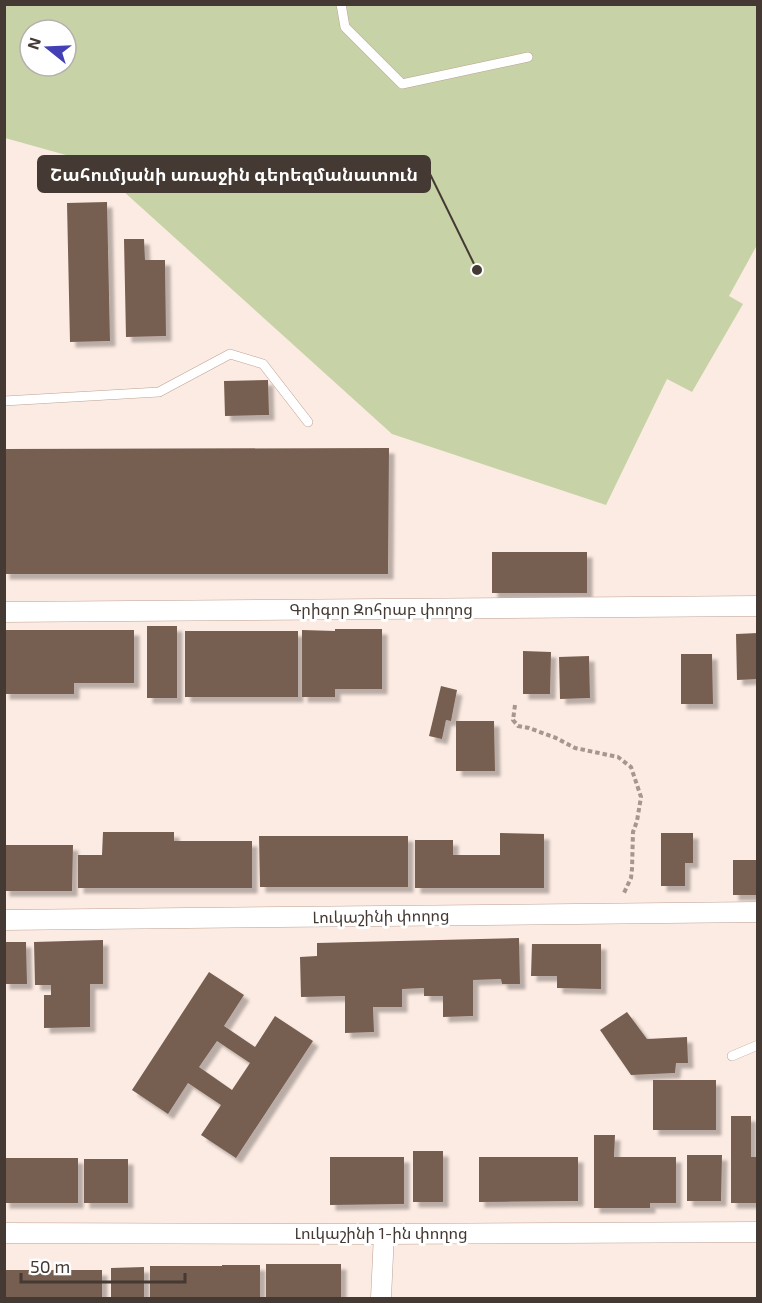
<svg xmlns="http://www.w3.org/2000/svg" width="762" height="1303" viewBox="0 0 762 1303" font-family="'Exo 2','Noto Sans Armenian',sans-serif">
  <defs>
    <filter id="shadow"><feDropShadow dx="5.5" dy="5.5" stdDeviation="1.5" flood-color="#0004"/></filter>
  </defs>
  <rect width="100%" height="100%" fill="#fcebe2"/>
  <path fill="#c7d3a6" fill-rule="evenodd" d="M4,5h753v240l-28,51 14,8 -51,88 -25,-13 -61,126 -214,-71 -301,-272 -86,-24zM30,30h36v36h-36z"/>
  <path fill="#765e51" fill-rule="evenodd" filter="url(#shadow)" d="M107,202l3,139 -40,1 -3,-139z
    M124,239h20l1,21h20l1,76 -40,1z
    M268,380l1,35 -44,1 -1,-35z
    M389,448l-1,126h-384v-125z
    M492,552h95v41h-95z
    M147,626h30v72h-30z
    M335,629h47v60h-47v8h-33v-67l33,1z
    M4,630h130v53h-60v11h-70z
    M185,631h113v66h-113z
    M758,633v46l-21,1 -1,-46z
    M523,651l28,1 -1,42h-27z
    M681,654h31l1,50h-32z
    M589,656l1,42 -30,1 -1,-42z
    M441,686l16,4 -6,31 -5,-1 -4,19 -13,-3z
    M456,721h38l1,50h-39z
    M103,832h71v9h78v47h-174v-33h24z
    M500,833l44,1v54h-129v-48h38v15h47z
    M661,833h32v30h-8v23h-24z
    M259,836h149v51h-148z
    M4,845h69l-1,46h-68z
    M733,860h25v35h-25z
    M519,938l1,46h-18l-1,-5 -28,1v36l-30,1v-21h-19v-8l-22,1v18h-29l1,25 -29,1v-37l-44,1 -1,-40 17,-1v-13z
    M103,940v44h-13v43l-46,1v-33h7v-10h-16l-1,-43z
    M4,942h22l1,42h-23z
    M532,944h69v45l-44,-1v-12h-26z
    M209,972l35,23 -20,31 31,21 20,-31 38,25 -77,117 -35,-23 20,-30 -33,-22 -20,31 -36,-24zM217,1041l33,22 -18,27 -33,-23z
    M627,1012l20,27 40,-2 1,26h-12l-1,10 -44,2 -31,-45z
    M653,1080h63v50h-63z
    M731,1116h20v41h7v46h-27z
    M594,1135h21l-1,22h62v46h-26v5h-56z
    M413,1151h30v51h-30z
    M687,1155h35l-1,46h-34z
    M330,1157h74v47l-74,1z
    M479,1157h99v44l-99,1z
    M4,1158h74v45h-74z
    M84,1159h44v44h-44z
    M266,1264h75v34h-75z
    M222,1265h38v33h-110v-32h72z
    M144,1267v31h-33v-30z
    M4,1270h98v28h-98z"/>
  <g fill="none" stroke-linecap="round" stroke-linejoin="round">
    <g stroke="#bda294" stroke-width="10">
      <path id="service" d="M341,4l4,23 57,57 126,-27
        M4,401l155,-9 71,-38 33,10 45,58
        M732,1056l26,-11"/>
    </g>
    <g stroke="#bda294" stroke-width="21">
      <path id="minor" d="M4,612l754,-6
        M4,920l754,-8
        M4,1233l380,1 374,-2
        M381,1298l3,-64"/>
    </g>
    <path stroke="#a59790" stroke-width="4" stroke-dasharray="4.5 3" stroke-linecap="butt" d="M515,705l-2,15 5,6 11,2 27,10 19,10 43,9 13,10 10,30 -4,24 -4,11 -1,37 -1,9 -8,17"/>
    <use href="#service" stroke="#fff" stroke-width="9"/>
    <use href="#minor" stroke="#fff" stroke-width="20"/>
  </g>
  <g text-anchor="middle" stroke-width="6" stroke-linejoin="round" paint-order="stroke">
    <g font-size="16" fill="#443933" stroke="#fff">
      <text x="381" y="615">Գրիգոր Զոհրաբ փողոց</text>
      <text transform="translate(381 916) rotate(-1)" y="6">Լուկաշինի փողոց</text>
      <text x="381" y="1239">Լուկաշինի 1-ին փողոց</text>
    </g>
  </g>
  <path fill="none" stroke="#443933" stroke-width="2" d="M477 270L430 174"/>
  <circle fill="#443933" stroke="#fff" stroke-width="2" cx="477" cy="270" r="6"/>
  <rect fill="#443933" stroke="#443933" stroke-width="2" x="38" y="156" width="392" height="36" rx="6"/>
  <g font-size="18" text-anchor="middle" font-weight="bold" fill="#fff">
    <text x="234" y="181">Շահումյանի առաջին գերեզմանատուն</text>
  </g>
  <rect width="762" height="1303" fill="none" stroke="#443933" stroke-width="12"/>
  <g transform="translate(48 48) rotate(288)"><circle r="28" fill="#ffffff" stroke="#b4b0ad" stroke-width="1.5"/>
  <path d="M0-4.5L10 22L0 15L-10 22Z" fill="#4340b6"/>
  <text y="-9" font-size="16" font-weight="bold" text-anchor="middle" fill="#443933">N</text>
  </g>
  <path d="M21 1273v9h164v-9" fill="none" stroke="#443933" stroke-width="3"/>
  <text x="30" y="1273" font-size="18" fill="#443933" stroke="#ffffff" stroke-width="4.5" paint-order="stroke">50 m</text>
</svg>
